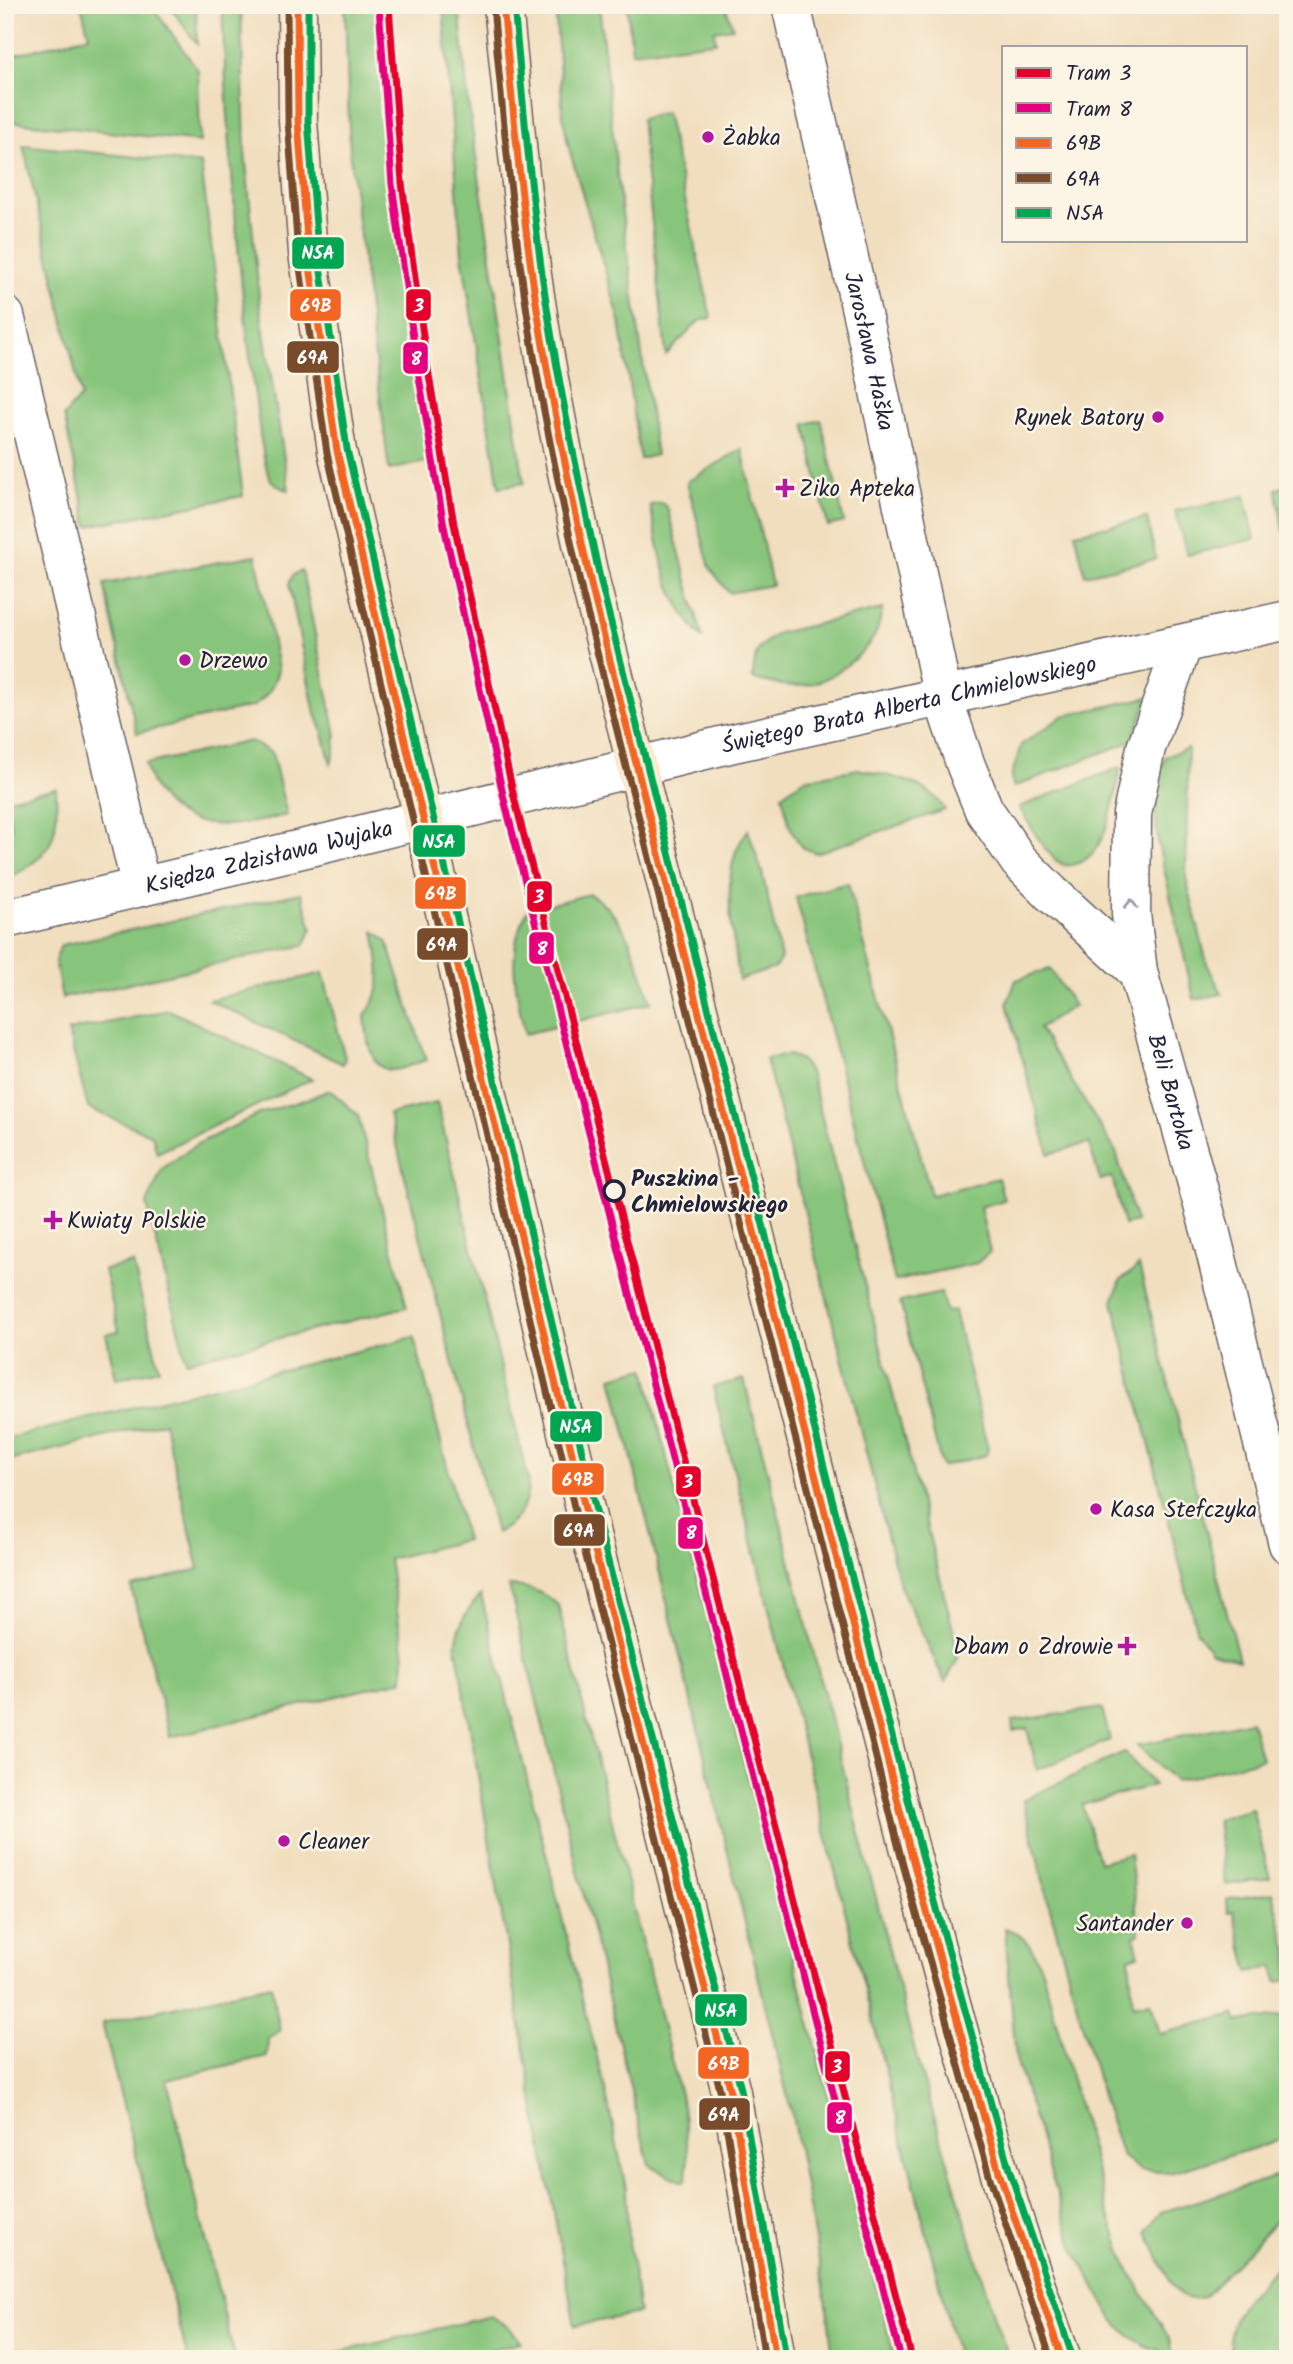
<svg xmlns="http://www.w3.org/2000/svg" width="1293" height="2364" viewBox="0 0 1293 2364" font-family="Kalam,sans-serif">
  <rect width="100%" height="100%" fill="#fcf5e5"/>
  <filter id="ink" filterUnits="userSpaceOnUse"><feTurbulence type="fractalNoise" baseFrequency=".0143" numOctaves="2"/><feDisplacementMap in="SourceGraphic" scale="14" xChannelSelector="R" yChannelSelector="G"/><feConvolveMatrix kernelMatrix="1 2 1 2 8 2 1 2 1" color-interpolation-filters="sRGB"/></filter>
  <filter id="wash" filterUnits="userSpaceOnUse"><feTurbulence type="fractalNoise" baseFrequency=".00686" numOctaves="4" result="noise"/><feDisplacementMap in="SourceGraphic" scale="28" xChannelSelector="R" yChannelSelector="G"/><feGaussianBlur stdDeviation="1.57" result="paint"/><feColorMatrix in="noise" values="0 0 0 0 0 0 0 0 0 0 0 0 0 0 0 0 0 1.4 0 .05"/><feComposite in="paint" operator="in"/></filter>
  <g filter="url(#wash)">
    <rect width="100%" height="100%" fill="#f1debe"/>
    <path fill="#88c57b" stroke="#55745b" stroke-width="2" d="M81,5h70l47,65 2,72 -195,-21v-64l84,-21z
      M169,5h27l1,39z
      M222,5h19l4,147 15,155 29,183c-6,-1 -14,-5 -18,-10 -8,-11 -13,-63 -15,-78 -19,-132 -28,-264 -34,-397z
      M345,5h33c7,152 28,306 52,456l-41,9 -39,-314z
      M443,5h16l9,96 56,382 -25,4 -37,-232z
      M555,5h44l20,186 37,264 -16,4 -20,-138 -52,-176 -5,-29z
      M627,5h98l8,23 -19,3 2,11 -84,10z
      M666,112l45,206 -12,3 -33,34 -25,-236z
      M23,145l178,19 42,332 -155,30 -24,-110 17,-20z
      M821,420l23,102 -16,4 -23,-102z
      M742,449l30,136 -43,8 -19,-25 -23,-86z
      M1288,486v47h-4l-8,-44z
      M1245,496l10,43 -68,16 -12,-44z
      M661,503l6,4 36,132c-38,-42 -42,-80 -53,-134z
      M1147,518l9,41 -71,16 -10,-42z
      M256,555l22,114c-4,17 -9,26 -24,37l-117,27 -33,-149z
      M302,571l34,164 -1,15 -4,14 -8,-31 -9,-24 -25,-125c2,-8 5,-11 13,-13z
      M883,609c-3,8 -4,19 -8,26 -11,20 -46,47 -69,50 -17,3 -36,-2 -53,-6 1,-26 3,-32 25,-46z
      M1149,697l-17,44 -118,46 -3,-9 10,-33 42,-29z
      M250,741l22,12 15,62c-46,11 -103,23 -132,-26 -5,-7 -7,-17 -10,-25z
      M1188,748l-2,130 21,86 15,30 -28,5 -36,-156 -4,-49 11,-37z
      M1121,767c-6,27 -14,88 -43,96 -6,2 -11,4 -16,1 -15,-6 -34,-43 -43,-57z
      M858,769c31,7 70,11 87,41l-129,43 -15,-6 -11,-20 -8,-32 22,-16z
      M56,788c2,49 -1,64 -45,89l-6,-26v-20l6,-2 -4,-30z
      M748,830l14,42 19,86 -6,10 -36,12c-5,-41 -16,-86 -4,-126 2,-8 8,-16 13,-24z
      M848,883l83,312 67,-17 6,22 -24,7 10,45 -13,11 -82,18 -99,-384z
      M301,893l11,35 -7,17 -243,53 -7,-37 6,-16z
      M589,894c38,20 50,71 62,109l-126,31c-9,-42 -20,-84 3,-124z
      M374,931l13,10 39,119c-10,3 -22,9 -33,10 -24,2 -27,-38 -28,-55 22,-26 14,-53 9,-84z
      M1050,969l24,37 -35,22 77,124 20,70 -12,3 -12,-48 -12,3 -11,-37 -40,11 -42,-150 9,-24z
      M323,973l22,85 -2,6 -134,-64z
      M169,1010l143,69 -155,74 -5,-18 -64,-27 -20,-77z
      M789,1055l12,5 10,15 142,554 5,30 -13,23 -45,-96 -134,-527z
      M330,1090l28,25 49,192 -221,54 -39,-157 15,-35 35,-25 62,-30 51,-16z
      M437,1103l90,372c4,25 -7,47 -31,58l-107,-419z
      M133,1263l26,106 -43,10 -10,-45 13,-3 -15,-61z
      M1139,1266l100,394 -28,-8 -14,-20 -84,-330 7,-21z
      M941,1293l5,19 8,-1 34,138 -2,6 -44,12 -42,-165z
      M414,1337l52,203 -77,19 15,97 -1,24 -233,57 -39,-150 68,-18 -35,-147 -159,40v-23z
      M645,1368l9,39 241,952h-62l-6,-54 -35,-190 -180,-738z
      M744,1379l173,680 78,262 15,38h-52l-245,-972z
      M509,1586c20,0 34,6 49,19l125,502 5,46 -2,28h-6l-31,-16z
      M481,1595l123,490 22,103 2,47 11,78 -64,13 -40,-216 -79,-464c4,-24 8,-33 25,-51z
      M1102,1708l8,32 -73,30 -10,-42 -14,3 -1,-10z
      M1251,1721l11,38 -87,22 -38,-36z
      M1124,1752l30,33 -72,20 17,57 31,-8 9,80 -5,2 5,19 -10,3 4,47 18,-3 9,32 75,-20 3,8 50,-7v121l-19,8 -99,29 -30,-3 -18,-14 -19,-57 -51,-183 -29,-116z
      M1252,1809l18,69 -45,7 -8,-66z
      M1273,1893l15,59v28l-11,2 -4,-16 -24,6 -16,-61 -5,1 -1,-13z
      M1005,1928c21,7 29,22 37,42l66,242 19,55 42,71 3,17 -26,-9 -19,-12 -15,-16 -38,-69 -58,-190z
      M271,1985l9,46 -12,7 -1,18 -100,24 68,279h-47l-86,-336z
      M1288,2173v35l-84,89c-7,1 -15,4 -22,-1 -11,-7 -29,-51 -35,-65l14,-19z
      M1288,2257v94l-28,8h-27c-16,-43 28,-76 55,-102z
      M491,2316l17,10 13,16 -68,17h-144z"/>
  </g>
  <g filter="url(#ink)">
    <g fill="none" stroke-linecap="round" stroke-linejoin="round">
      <g stroke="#6a6469" stroke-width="41">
        <g id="minor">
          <path id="s1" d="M791,5l83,362 69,331 23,68 18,44 35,51 32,32 87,79 72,258 78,314"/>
          <path d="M5,316l136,571"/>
          <path id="s2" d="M5,919l322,-76 402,-99 559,-124"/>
          <path d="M1138,972l-7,-58 1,-100 14,-66 37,-104"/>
        </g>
      </g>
      <g stroke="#6a6469" stroke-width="41">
        <path id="secondary" d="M297,5l1,116 10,132 29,198 255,1088 139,553 45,267
          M503,5c9,90 17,181 29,270 15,106 37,211 60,314l319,1265c45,169 90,342 151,505"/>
      </g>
      <use href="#minor" stroke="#fff" stroke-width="38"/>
      <use href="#secondary" stroke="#fee5c5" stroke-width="38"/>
      <g stroke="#fcf5e5" stroke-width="12">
        <path id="bus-1" d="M297,5l1,116 10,132 29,198 255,1088 139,553 45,267
          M503,5c9,90 16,181 29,270 15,106 37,210 60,314l319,1265 88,318 63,187"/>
      </g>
      <g stroke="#fcf5e5" stroke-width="12">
        <path id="bus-2" d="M287,5l1,117 10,132 29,199 255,1088 139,553 44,265
          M493,6c8,90 16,181 29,271 14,106 37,210 60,315l319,1265 88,318 62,184"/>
      </g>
      <g stroke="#fcf5e5" stroke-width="12">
        <path id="bus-3" d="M308,5v116l10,131 29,197 255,1088 139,552 45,268
          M514,5c8,90 16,180 28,269 15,105 37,209 60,313l319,1264 88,318 63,186"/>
      </g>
      <use href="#bus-1" stroke="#f26522" stroke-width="7"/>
      <use href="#bus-2" stroke="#7a4b2a" stroke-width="7"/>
      <use href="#bus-3" stroke="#00a651" stroke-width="7"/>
      <g stroke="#fcf5e5" stroke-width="12">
        <path id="tram-1" d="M389,5l13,178 24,174 28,167 60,273 398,1562"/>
      </g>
      <g stroke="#fcf5e5" stroke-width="12">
        <path id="tram-2" d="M379,6l13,178 24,175 28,167 60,273 397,1560"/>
      </g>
      <use href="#tram-1" stroke="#e4002b" stroke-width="7"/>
      <use href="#tram-2" stroke="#e5007d" stroke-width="7"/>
    </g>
    <defs><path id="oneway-chevron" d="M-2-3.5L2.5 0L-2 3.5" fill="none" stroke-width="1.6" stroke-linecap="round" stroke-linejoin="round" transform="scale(1.75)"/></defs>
    <use stroke="#9c9ca7" href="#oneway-chevron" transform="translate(1131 904) rotate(-90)"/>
  </g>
  <g fill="#b5179e" stroke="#fcf5e5" stroke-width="2.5">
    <circle cx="708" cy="137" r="7"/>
    <circle cx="1158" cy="417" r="7"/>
    <path d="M781.5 477.5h7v7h7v7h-7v7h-7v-7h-7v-7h7z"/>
    <circle cx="185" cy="660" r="7"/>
    <path d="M49.5 1209.5h7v7h7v7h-7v7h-7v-7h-7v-7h7z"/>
    <circle cx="1096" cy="1509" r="7"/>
    <path d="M1123.5 1635.5h7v7h7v7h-7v7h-7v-7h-7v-7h7z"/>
    <circle cx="284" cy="1841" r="7"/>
    <circle cx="1187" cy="1923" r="7"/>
  </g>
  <circle fill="#fcf5e5" stroke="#22223b" stroke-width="3.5" cx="614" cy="1191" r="10"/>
  <g text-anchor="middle" stroke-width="5" stroke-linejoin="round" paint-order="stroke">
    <g font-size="23" fill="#22223b" stroke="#fcf5e5" text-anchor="start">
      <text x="722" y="145">Żabka</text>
      <text x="1144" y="425" text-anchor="end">Rynek Batory</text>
      <text x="799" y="496">Ziko Apteka</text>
      <text x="199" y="668">Drzewo</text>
      <text x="67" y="1228">Kwiaty Polskie</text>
      <text x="1110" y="1517">Kasa Stefczyka</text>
      <text x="1113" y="1654" text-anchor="end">Dbam o Zdrowie</text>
      <text x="298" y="1849">Cleaner</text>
      <text x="1173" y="1931" text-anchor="end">Santander</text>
    </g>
    <g font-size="23" fill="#22223b" stroke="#fcf5e5">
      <text dy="8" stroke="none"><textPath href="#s1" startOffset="355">Jarosława Haška</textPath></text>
      <text dy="8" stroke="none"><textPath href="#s2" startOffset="929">Świętego Brata Alberta Chmielowskiego</textPath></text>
      <text dy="8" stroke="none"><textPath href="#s2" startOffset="271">Księdza Zdzisława Wujaka</textPath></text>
      <text dy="8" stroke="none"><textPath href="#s1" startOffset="1178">Beli Bartoka</textPath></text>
    </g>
    <g font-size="23" font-weight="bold" fill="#22223b" stroke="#fcf5e5" text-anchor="start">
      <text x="631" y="1186">Puszkina -<tspan x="631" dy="26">Chmielowskiego</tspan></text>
    </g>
  </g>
  <g stroke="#fcf5e5" stroke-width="2.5">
    <rect x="291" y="236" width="54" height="34" rx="7" fill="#00a651"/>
    <rect x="289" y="288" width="53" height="34" rx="7" fill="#f26522"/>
    <rect x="405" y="288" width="27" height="34" rx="7" fill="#e4002b"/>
    <rect x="286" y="340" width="54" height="34" rx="7" fill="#7a4b2a"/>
    <rect x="402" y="341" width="27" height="34" rx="7" fill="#e5007d"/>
    <rect x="412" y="824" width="54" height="34" rx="7" fill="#00a651"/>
    <rect x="414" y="876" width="53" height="34" rx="7" fill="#f26522"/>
    <rect x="526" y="880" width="27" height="33" rx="7" fill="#e4002b"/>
    <rect x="416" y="927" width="53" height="34" rx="7" fill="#7a4b2a"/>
    <rect x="528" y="931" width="27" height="34" rx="7" fill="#e5007d"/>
    <rect x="549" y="1410" width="54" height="33" rx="7" fill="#00a651"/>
    <rect x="551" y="1462" width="54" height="34" rx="7" fill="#f26522"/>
    <rect x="675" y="1465" width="27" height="33" rx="7" fill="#e4002b"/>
    <rect x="553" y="1513" width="53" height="34" rx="7" fill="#7a4b2a"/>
    <rect x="677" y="1516" width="27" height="34" rx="7" fill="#e5007d"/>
    <rect x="694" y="1993" width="54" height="34" rx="7" fill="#00a651"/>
    <rect x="697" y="2046" width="53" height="34" rx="7" fill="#f26522"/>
    <rect x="824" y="2050" width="27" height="33" rx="7" fill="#e4002b"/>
    <rect x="698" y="2097" width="53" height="34" rx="7" fill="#7a4b2a"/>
    <rect x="826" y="2101" width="27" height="33" rx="7" fill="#e5007d"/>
  </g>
  <g font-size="19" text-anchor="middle" font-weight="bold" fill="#fff">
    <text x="318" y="259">N5A</text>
    <text x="316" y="312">69B</text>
    <text x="419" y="312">3</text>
    <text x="313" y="364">69A</text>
    <text x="416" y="365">8</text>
    <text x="439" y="848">N5A</text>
    <text x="441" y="900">69B</text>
    <text x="539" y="903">3</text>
    <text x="442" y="951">69A</text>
    <text x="542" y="955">8</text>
    <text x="576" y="1433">N5A</text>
    <text x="578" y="1486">69B</text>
    <text x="688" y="1488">3</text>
    <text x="579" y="1537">69A</text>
    <text x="691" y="1539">8</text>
    <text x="721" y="2017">N5A</text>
    <text x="724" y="2070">69B</text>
    <text x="837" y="2073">3</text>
    <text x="724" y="2121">69A</text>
    <text x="840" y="2124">8</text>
  </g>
  <rect width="1293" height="2364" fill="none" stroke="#fcf5e5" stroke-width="28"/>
  <rect x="1002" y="46" width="245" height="196" fill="#fcf5e5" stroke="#a5a1a1" stroke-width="2"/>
  <rect x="1016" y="68" width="35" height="10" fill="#e4002b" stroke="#a5a1a1" stroke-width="2"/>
  <text x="1066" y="80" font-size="21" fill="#22223b">Tram 3</text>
  <rect x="1016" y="103" width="35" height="10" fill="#e5007d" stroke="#a5a1a1" stroke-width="2"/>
  <text x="1066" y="116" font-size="21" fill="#22223b">Tram 8</text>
  <rect x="1016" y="138" width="35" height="10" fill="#f26522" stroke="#a5a1a1" stroke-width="2"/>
  <text x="1066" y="150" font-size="21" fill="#22223b">69B</text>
  <rect x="1016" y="173" width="35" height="10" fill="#7a4b2a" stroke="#a5a1a1" stroke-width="2"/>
  <text x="1066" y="186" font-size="21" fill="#22223b">69A</text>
  <rect x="1016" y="208" width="35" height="10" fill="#00a651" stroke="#a5a1a1" stroke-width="2"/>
  <text x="1066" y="220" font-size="21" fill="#22223b">N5A</text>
</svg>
